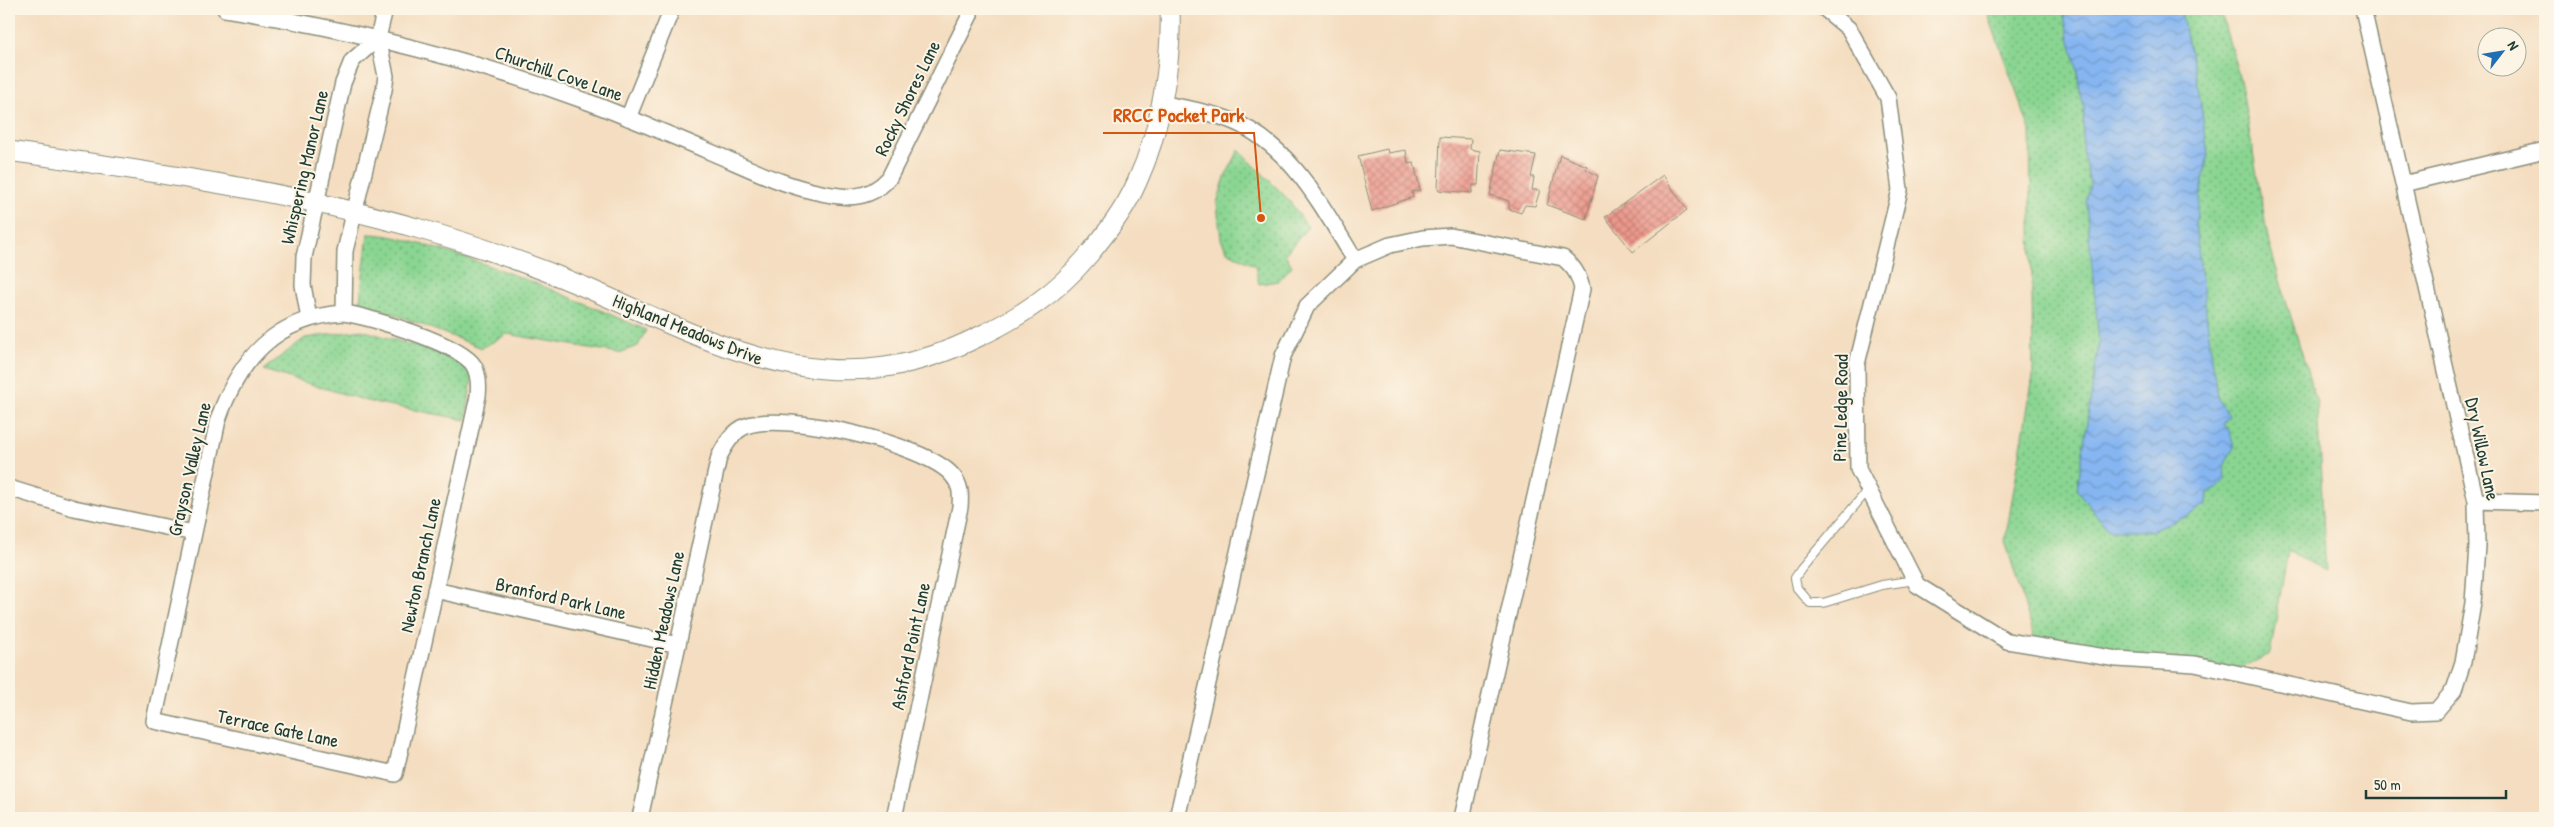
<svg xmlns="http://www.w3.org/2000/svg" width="2554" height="827" viewBox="0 0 2554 827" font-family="'Patrick Hand',sans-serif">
  <defs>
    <pattern id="green-dots" width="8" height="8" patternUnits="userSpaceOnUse" patternTransform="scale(1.25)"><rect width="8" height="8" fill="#8ad592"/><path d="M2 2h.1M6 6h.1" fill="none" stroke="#70ae78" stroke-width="1.8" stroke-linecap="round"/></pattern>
    <pattern id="water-waves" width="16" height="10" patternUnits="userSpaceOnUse" patternTransform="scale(1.25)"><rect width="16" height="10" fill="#86b6f1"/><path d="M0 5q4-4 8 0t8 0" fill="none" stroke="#6d95c4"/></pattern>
    <pattern id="building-cross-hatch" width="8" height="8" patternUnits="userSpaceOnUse" patternTransform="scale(1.25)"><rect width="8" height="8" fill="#ed988c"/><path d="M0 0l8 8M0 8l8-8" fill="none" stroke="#bf7d73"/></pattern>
  </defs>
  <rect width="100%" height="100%" fill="#fcf5e5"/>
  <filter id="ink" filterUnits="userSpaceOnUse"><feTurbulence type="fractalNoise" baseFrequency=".02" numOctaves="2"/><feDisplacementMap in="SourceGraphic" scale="10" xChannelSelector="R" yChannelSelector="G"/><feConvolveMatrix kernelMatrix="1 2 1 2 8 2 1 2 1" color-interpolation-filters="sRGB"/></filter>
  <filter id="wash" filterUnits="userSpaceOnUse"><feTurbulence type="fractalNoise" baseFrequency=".0096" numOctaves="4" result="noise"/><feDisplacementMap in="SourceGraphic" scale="20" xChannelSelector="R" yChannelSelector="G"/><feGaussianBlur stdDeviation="1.12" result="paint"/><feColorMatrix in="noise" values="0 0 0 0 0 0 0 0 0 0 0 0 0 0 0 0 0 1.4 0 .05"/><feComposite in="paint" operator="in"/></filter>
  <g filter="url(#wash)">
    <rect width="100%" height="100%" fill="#f4ddc0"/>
    <path fill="url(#green-dots)" stroke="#548963" d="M1986,9h234l21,74 28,161 48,159 9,168 -38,-20 -18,103 -37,18 -196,-26 -32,-105 28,-165 -3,-246z
      M1239,150l49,49 20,28 -23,27 7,12 -14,15 -19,3 -4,-18 -28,-15 -6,-12 -2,-16 -2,-20 8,-26z
      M368,234c23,0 44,8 66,14 73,21 143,52 212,82l-8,16 -19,7 -112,-19 -25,14 -122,-47z
      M362,330l96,29 14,19 -6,42 -99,-19 -104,-31 42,-32z"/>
    <path fill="url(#water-waves)" stroke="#527a92" d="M2062,9h118l17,69 11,76 -13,71 22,172 12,19 -6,8 7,8 4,15 -10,19 1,15 -8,8 -9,4 -1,11 -21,13 -35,14h-42l-32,-41 22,-148 -13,-139 4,-19 -8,-34 2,-43 -3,-8 -4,-31z"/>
    <g id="blocks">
      <path fill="url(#building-cross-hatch)" d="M1440,137l31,2 -1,10 10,2 -2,34h-5l-1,8 -34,-3z
        M1387,149l1,4 18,-3 2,14 6,-1 6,27 -8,2 1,5 -41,14 -14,-55z
        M1500,150l36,5 -5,22h3l-2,13h8l-5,16 -10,-1 -4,8 -12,-4v-8l-19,-6z
        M1560,155l27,11 -1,3 12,7 -12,43 -39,-14z
        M1663,175l24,35 -54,42 -28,-35z"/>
    </g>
  </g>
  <g filter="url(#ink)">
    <use href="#blocks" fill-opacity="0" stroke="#8a8d7a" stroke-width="1"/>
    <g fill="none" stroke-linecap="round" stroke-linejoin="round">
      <g stroke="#8a8d7a" stroke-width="10">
        <path id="service" d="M1868,490l-67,79 -6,9 2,10 13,15h13l59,-18 33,-5"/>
      </g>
      <g stroke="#8a8d7a" stroke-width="18">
        <path id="minor" d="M225,9c125,20 247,50 366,94 41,16 82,33 122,50 33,14 65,30 99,38 30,7 55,12 77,-13l81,-163
          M1825,9l24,20 39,69 12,92 -43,174 1,105 59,116 90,56 110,18 78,5 216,48 25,-1 18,-21 9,-28 10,-59 4,-57 -1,-45 -113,-492
          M1161,103c21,5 45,8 66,16 63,23 95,88 128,141l-48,46 -24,50 -106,462
          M628,118l44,-109
          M2403,184l142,-34
          M1355,260l35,-15 33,-7 28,-2 112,22c11,9 16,17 19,31l-120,529
          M344,313c26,4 117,31 130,53 5,9 5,20 4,30l-83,378 -241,-53 64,-301c21,-61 58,-103 126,-107z
          M344,313l1,-62 39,-161 2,-14 -8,-38 7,-29
          M309,319l-6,-34 1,-28 39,-174 9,-22 26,-23
          M9,488l65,20 120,25
          M2476,501l69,2
          M435,590l243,55
          M640,818l79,-361c6,-12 14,-26 27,-31 38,-15 179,18 206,49 9,10 9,19 8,32l-66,311"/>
      </g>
      <g stroke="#8a8d7a" stroke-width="21">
        <path id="tertiary" d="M9,151c138,20 276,39 411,78 56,16 113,36 167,59 136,59 244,122 391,49 42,-20 77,-43 108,-79 19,-23 39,-48 51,-76 23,-50 35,-119 33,-173"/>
      </g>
      <use href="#service" stroke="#fff" stroke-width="8"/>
      <use href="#minor" stroke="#fff" stroke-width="15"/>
      <use href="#tertiary" stroke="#fff" stroke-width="19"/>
    </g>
  </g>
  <g text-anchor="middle" stroke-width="4" stroke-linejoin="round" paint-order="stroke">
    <g font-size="19" fill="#1f3d34" stroke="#fcf5e5">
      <text transform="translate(559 73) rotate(19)" y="7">Churchill Cove Lane</text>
      <text transform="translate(907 98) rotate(-64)" y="7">Rocky Shores Lane</text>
      <text transform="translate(304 167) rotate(-77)" y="7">Whispering Manor Lane</text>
      <text transform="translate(688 329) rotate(22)" y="7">Highland Meadows Drive</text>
      <text transform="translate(1840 408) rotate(-89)" y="7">Pine Ledge Road</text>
      <text transform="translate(2483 449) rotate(78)" y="7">Dry Willow Lane</text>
      <text transform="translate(189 469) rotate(-77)" y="7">Grayson Valley Lane</text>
      <text transform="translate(420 565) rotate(-78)" y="7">Newton Branch Lane</text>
      <text transform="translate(561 598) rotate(13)" y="7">Branford Park Lane</text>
      <text transform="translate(663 620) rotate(-78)" y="7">Hidden Meadows Lane</text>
      <text transform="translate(910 646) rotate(-78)" y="7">Ashford Point Lane</text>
      <text transform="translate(278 728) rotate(12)" y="7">Terrace Gate Lane</text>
    </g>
  </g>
  <path fill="none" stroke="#d45610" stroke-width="2" d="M1261 218L1254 133H1103"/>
  <circle fill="#d45610" stroke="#fcf5e5" stroke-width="2" cx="1261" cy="218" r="5"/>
  <g font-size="20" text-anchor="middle" font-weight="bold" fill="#d45610" stroke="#fcf5e5" stroke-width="4" stroke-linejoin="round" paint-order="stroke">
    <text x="1179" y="122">RRCC Pocket Park</text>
  </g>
  <rect width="2554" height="827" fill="none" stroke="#fcf5e5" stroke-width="30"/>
  <g transform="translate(2502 52) rotate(59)"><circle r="24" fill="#fcf5e5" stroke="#a4ab9e"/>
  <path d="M0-4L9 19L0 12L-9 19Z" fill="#1f6fb2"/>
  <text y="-8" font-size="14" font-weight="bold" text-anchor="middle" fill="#1f3d34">N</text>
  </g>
  <path d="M2366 790v8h140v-8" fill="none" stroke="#1f3d34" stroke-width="2.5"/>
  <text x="2374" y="790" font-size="15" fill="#1f3d34" stroke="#fcf5e5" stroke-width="4" paint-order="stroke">50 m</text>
</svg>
